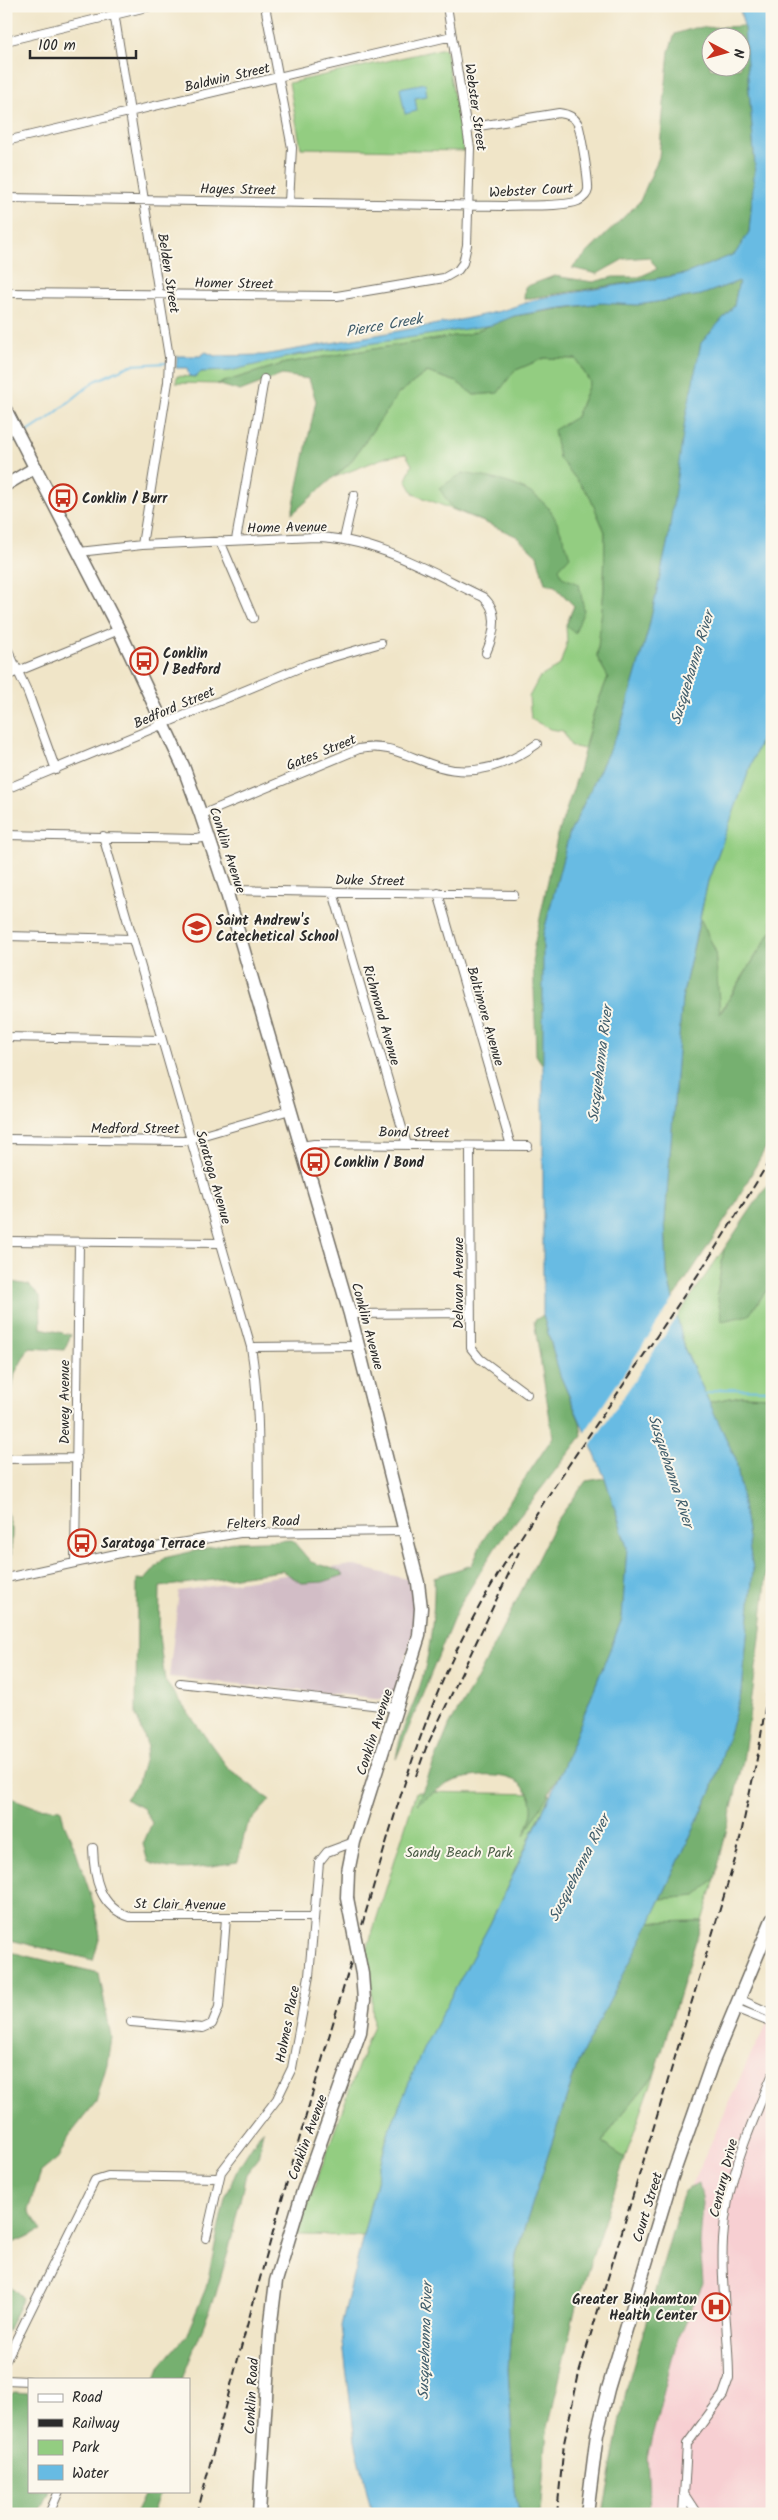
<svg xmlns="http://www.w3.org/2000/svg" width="778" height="2520" viewBox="0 0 778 2520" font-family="Kalam,sans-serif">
  <rect width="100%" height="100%" fill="#fbf7ec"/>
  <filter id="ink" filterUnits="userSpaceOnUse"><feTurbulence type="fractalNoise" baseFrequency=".02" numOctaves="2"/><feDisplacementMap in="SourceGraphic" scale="10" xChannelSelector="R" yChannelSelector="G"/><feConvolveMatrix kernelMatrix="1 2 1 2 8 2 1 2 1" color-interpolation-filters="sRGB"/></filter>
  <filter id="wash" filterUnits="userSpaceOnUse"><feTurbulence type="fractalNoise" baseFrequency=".0096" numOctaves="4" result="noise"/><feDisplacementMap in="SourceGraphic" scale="20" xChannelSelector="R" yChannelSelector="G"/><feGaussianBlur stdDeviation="1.12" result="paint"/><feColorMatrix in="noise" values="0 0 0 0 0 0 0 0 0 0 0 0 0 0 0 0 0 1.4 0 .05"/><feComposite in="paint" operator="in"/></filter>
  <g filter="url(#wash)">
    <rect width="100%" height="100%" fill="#f0e5c8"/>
    <path fill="#f7cfd2" d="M772,2015v499h-131l-11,-85 62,-244 57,-127z"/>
    <path fill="#d2bdc6" d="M351,1565l60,15 4,24v22l-21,74 -225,-23 10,-86z"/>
    <path fill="#93cd81" stroke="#5f7c56" d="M445,48l19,103 -163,-3 -12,-65z
      M492,325l-24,9 -182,29 -69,21 -41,-1 1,-7 19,1 5,-5 227,-39z
      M544,358l32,1 14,23 -31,76 30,37 16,37 -1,58 -7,67 11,20 -14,35 -10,37 -13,-3 -8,-15 -13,-2 -19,-10 -2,-22 10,-19 21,-13 7,-22 -1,-18 8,-19 -19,-20 -10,-3 -8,-28 -21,-20 -102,-41 -8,-14 6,-15 -6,-11 -20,3 -51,20 15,-14 48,-69 29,-22 30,10 17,13 23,-2 17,-22z
      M772,740v190l-53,84 -4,-64 -15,-32 8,-37 49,-134z
      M724,1249l-7,45 32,21 17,-24 6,-1v107l-31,-1 -32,6 -24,-52 -8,-33z
      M416,1792l134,2 -60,130 -66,124 -36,85 -25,103 -66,-1 76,-210 -2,-53 -6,-16z
      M715,1879l-13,42 -52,1 11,-23 35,-3z
      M655,2073l-30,85 -23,-15c15,-26 36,-46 53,-70z"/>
    <path fill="#76b06f" stroke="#506e4d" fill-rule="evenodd" d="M744,26l11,139 -6,67 -14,22 -50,20 -161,25 1,-12 29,-11 39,6 20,-5h26l18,-8 -8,-12 -25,2 -27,15 -25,-6 68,-67 19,-44 10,-106 6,-17 19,-6zM710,38h30v30h-30z
      M739,281l-5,25 -33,37 -33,197 -20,91 -27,94 -52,110 -26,100 1,132 -8,-12 -3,-104 24,-113 22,-67 15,-59 14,-35 -11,-20 7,-67 1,-58 -16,-37 -30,-37 -5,-28 22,-13 14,-35 -14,-23 -32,-1 -30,13 -16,22 -24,2 -17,-13 -30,-10 -29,22 -48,69 -58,51 24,-113 -7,-22 -27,-4 -42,16 -23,-7 69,-21 182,-29 46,-18 87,-13 36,2 64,-10z
      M463,473c31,6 66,10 87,37 9,13 14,32 20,46l-11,12 3,9 17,7 5,26 -9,23 -9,-8 8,-19 -19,-20 -10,-3 -8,-28 -21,-19 -64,-28 -13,-20z
      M772,709v31l-15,7z
      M700,918l15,32 5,64 52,-84v206l-39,72 -60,91 -6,-25 -2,-54 17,-222z
      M772,1178v112l-6,1 -17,24 -27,6 -5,-27 7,-45z
      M6,1281l23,4 11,11 1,32 30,7 -7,15 -35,-2 -14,25 -6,37 -3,-7z
      M543,1315l17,60 20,47 2,14 -87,112 -37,60 -62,151c4,-31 19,-54 27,-83 8,-30 12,-69 11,-99l38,-12 11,-25 70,-103 -19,-116z
      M741,1396l31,1v125l-12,117 -17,122 -28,118 -19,17 -35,3 51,-110 30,-98 11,-121 -17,-110 -27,-58z
      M605,1478l22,69 -5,72 -61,153 -37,64c3,-8 9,-20 8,-29 -2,-37 -50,-34 -75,-27 -14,4 -28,16 -40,24l33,-80 26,-43 80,-159 30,-41z
      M6,1511l6,18 -1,38 -5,1z
      M292,1540l19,22 29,9 4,4 -21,7 -21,1 -20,-12 -122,16 -1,49 6,45 63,87 42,32 -24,27 -8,35c-31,4 -61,13 -90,0l-5,-18 9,-21 -9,-15 -18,-9 13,-17 10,-35 -12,-32 1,-136 8,1 19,-22 69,-16z
      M6,1796l29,11 26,2 3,14 12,28 18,54 6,31 -7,24 -87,-21z
      M702,1921l-47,152c-17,24 -38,44 -53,70l23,15 -49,148 -29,126 -7,82h-21l-4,-23 -7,-122 8,-115 62,-192 72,-140z
      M6,1951l93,22 12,64 -4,27 -11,38 -27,34 -11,22 -17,14 -13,38 14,20 -36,16z
      M263,2129l-5,30 -12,15 -17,75 -14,48 -33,82h-27l3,-10 28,-33 20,-48 19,-90 13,-30z
      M699,2183l4,20 -3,41 3,39 -27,61 -29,113 3,57h-47l23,-123 58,-200z
      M6,2281l17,17 -17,35z
      M14,2392l15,1v98h20l-11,23h-32v-116z
      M146,2491h15l-8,23h-18z"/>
    <path fill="#67bbe3" stroke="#497387" d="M739,6h33v703l-64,172 -26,117 -17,222 2,54 18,76 51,110 17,110 -11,121 -30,98 -66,142 -68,131 -62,192 -8,115 7,122 4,23h-147l-17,-73 -14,-115 47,-193 36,-86 66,-123 71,-152 61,-153 5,-72 -22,-69 -45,-103 -17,-60v-380l26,-100 52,-110 27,-94 20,-91 17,-120 16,-77 33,-37 5,-25 -38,14 -64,10 -36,-2 -47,6 -40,7 -22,9 -196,30 -66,16 -29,1 -5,5 -7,-1 -2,-8h-11l1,-12h23l6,-4 9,4 49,-1 196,-35 41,-9 40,-13 144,-24 50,-20 14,-22 6,-67 -11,-139z
      M425,83l2,13 -12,2 2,13 -12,3 -5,-26z"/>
    <path fill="#f0e5c8" d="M675,1297l4,17 -90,134 -6,-13z"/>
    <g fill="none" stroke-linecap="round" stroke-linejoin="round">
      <path stroke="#67bbe3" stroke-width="2" d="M23,435l26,-17 46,-37 36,-16 36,-2
        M6,446l9,-5
        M705,1394l17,-5 50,1"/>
    </g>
  </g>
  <g filter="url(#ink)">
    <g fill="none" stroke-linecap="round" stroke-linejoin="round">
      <g stroke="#706c62" stroke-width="10">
        <path id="street" d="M113,6l56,351 -1,25 -26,163
          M265,6l27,142 -3,54
          M6,41l145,-35
          M6,141l446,-105
          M6,198l498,8c17,-1 60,1 74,-5 4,-2 9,-6 10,-11 1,-9 -7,-57 -10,-66 -4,-8 -11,-10 -19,-11l-92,15
          M6,293l331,3 107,-18 14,-8 5,-7 4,-18 3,-97 -23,-142
          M344,539l10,-44
          M236,540l28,-161
          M220,541l33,77
          M79,552l63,-7 173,-8c60,1 115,35 168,60 17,14 11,38 3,56
          M6,646l22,47 28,77
          M6,676l113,-46
          M6,789l303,-125 72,-21
          M201,815l158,-66c31,-7 52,10 81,18 35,10 69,-3 97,-23
          M6,835l190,4 13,-2
          M103,836l148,511c10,60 7,123 8,184
          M226,890l288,5
          M333,892l74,253
          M438,893l73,253
          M6,936l126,3
          M6,1037l155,3
          M6,1139l177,2 107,-31
          M301,1146l13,-2 214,2
          M470,1146l1,202 9,11 47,35
          M6,1241l214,2
          M350,1314l120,-1
          M251,1347l107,-1
          M6,1459l71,-1
          M75,1562l4,-320
          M6,1578l119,-26 115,-19 165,-2
          M180,1683l218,25
          M93,1848c1,30 6,59 37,69h183
          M739,1999l33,15
          M735,2008l37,15
          M131,2022l72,6 9,-4 7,-17 7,-89
          M206,2238l15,-66 56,-73 15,-31 17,-92 10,-114 8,-10 27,-10
          M6,2360l89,-180 13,-4 110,2
          M6,2380l23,1
          M684,2494l13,20
          M49,2514l10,-23
          M683,2514l4,-70 36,-49 6,-17c0,-46 -9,-92 -6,-138 3,-59 26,-111 49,-164"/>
      </g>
      <g stroke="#706c62" stroke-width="14">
        <path id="secondary" d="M6,485l30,-18"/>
      </g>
      <g stroke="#706c62" stroke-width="15">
        <path id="primary" d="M6,411l113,219 64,136 18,49 25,75 124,424 68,269 3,25 -2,28 -65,206 -6,30 -1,26
          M259,2514l11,-184 6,-49 27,-90 57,-159 4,-32
          M587,2514l10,-80 11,-45 63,-209 40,-114 61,-146"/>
      </g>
      <use href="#street" stroke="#fff" stroke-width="8"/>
      <use href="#secondary" stroke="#fff" stroke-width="11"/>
      <use href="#primary" stroke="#fff" stroke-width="12"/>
      <path stroke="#2b2b2b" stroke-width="2" stroke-dasharray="8 4" stroke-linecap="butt" d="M416,1776l10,-28 93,-196
        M197,2514c48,-186 100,-371 155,-555 32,-106 60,-219 109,-318 29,-58 65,-112 101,-166 71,-106 146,-209 210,-319
        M557,2514l7,-71 15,-70 158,-520 22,-104 13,-89"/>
      <g stroke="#706c62" stroke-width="15" stroke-linecap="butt">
        <path id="primary-bridge" d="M347,1898l15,76 2,26"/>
      </g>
      <use href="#primary-bridge" stroke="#fff" stroke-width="12"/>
    </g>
  </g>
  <defs>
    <g id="bus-ring" transform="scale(1.4375)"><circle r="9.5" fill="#fbf7ec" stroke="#c8321e" stroke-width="1.5"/><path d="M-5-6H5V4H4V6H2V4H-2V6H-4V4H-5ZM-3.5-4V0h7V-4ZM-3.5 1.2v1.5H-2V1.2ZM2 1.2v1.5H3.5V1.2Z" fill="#c8321e"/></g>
    <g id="school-ring" transform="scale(1.4375)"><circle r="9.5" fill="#fbf7ec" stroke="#c8321e" stroke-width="1.5"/><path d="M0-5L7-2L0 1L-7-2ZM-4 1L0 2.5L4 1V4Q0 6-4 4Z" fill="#c8321e"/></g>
    <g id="hospital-ring" transform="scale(1.4375)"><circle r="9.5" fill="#fbf7ec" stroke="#c8321e" stroke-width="1.5"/><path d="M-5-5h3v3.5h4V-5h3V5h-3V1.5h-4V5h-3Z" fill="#c8321e"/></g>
  </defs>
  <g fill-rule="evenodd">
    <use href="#bus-ring" x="63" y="498"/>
    <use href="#bus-ring" x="144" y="661"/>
    <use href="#school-ring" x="197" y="928"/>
    <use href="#bus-ring" x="315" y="1162"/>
    <use href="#bus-ring" x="82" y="1543"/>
    <use href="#hospital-ring" x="716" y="2307"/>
  </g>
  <g text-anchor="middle" stroke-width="4" stroke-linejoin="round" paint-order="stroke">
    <g font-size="14" fill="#2b2b2b" stroke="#fbf7ec">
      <text transform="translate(227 77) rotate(-13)" y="5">Baldwin Street</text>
      <text transform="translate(476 107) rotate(82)" y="5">Webster Street</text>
      <text transform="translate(238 189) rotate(1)" y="5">Hayes Street</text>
      <text transform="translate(531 190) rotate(-3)" y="5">Webster Court</text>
      <text transform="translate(169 273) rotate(81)" y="5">Belden Street</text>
      <text transform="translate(234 283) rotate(1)" y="5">Homer Street</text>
      <text transform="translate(287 527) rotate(-1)" y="5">Home Avenue</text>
      <text transform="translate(174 707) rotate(-23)" y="5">Bedford Street</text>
      <text transform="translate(321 752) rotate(-22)" y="5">Gates Street</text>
      <text transform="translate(228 850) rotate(72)" y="5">Conklin Avenue</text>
      <text transform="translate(370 880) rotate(1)" y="5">Duke Street</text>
      <text transform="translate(382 1015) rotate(74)" y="5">Richmond Avenue</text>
      <text transform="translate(486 1016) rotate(74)" y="5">Baltimore Avenue</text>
      <text x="135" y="1133">Medford Street</text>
      <text transform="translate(414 1132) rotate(1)" y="5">Bond Street</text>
      <text transform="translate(214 1177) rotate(74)" y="5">Saratoga Avenue</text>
      <text transform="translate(458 1283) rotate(-90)" y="5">Delavan Avenue</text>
      <text transform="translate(368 1326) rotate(75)" y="5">Conklin Avenue</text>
      <text transform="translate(64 1402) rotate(-90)" y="5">Dewey Avenue</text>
      <text transform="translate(263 1522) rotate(-3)" y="5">Felters Road</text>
      <text transform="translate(374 1732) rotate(-72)" y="5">Conklin Avenue</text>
      <text transform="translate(180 1904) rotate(1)" y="5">St Clair Avenue</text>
      <text transform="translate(287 2024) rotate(-79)" y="5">Holmes Place</text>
      <text transform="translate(307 2137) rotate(-70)" y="5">Conklin Avenue</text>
      <text transform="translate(723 2178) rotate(-76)" y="5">Century Drive</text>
      <text transform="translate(647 2207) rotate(-73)" y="5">Court Street</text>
      <text transform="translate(251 2396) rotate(-87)" y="5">Conklin Road</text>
    </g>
    <g font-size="14" font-weight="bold" fill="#2b2b2b" stroke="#fbf7ec" text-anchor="start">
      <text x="82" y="503">Conklin / Burr</text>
      <text x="163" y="658">Conklin<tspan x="163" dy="16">/ Bedford</tspan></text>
      <text x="216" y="925">Saint Andrew's<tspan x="216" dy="16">Catechetical School</tspan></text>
      <text x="334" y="1167">Conklin / Bond</text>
      <text x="101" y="1548">Saratoga Terrace</text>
      <text x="697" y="2304" text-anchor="end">Greater Binghamton<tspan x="697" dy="16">Health Center</tspan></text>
    </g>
    <g font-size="14" fill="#4a5c45" stroke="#fbf7ec">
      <text x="459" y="1857">Sandy Beach Park</text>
    </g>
    <g font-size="15" font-style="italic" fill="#405d6b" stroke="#fbf7ec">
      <text transform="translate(384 325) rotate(-10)" y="5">Pierce Creek</text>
      <text transform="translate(692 668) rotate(-73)" y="5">Susquehanna River</text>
      <text transform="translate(600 1064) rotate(-83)" y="5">Susquehanna River</text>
      <text transform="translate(671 1471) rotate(72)" y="5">Susquehanna River</text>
      <text transform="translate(579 1868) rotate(-63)" y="5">Susquehanna River</text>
      <text transform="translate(425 2341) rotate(-88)" y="5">Susquehanna River</text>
    </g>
  </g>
  <rect width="778" height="2520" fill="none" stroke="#fbf7ec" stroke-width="25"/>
  <rect x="28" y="2378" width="162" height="115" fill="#fbf7ec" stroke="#a8a59f"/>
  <rect x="38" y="2394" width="25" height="8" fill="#ffffff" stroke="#a8a59f"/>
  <text x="72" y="2402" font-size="15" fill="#2b2b2b">Road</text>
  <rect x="38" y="2419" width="25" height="8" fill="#2b2b2b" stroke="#a8a59f"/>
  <text x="72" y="2428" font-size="15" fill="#2b2b2b">Railway</text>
  <rect x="38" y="2440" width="25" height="15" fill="#93cd81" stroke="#a8a59f"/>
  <text x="72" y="2452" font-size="15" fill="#2b2b2b">Park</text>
  <rect x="38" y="2465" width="25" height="15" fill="#67bbe3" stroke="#a8a59f"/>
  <text x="72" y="2478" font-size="15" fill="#2b2b2b">Water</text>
  <g transform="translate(726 52) rotate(96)"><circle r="24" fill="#fbf7ec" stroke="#a8a59f"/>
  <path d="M0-4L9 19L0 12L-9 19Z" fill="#c8321e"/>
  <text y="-8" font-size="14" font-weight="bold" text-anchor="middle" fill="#2b2b2b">N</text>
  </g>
  <path d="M30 50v8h106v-8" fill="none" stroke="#2b2b2b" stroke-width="2.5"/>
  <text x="38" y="50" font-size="15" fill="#2b2b2b" stroke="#fbf7ec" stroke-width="4" paint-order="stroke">100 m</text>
</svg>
